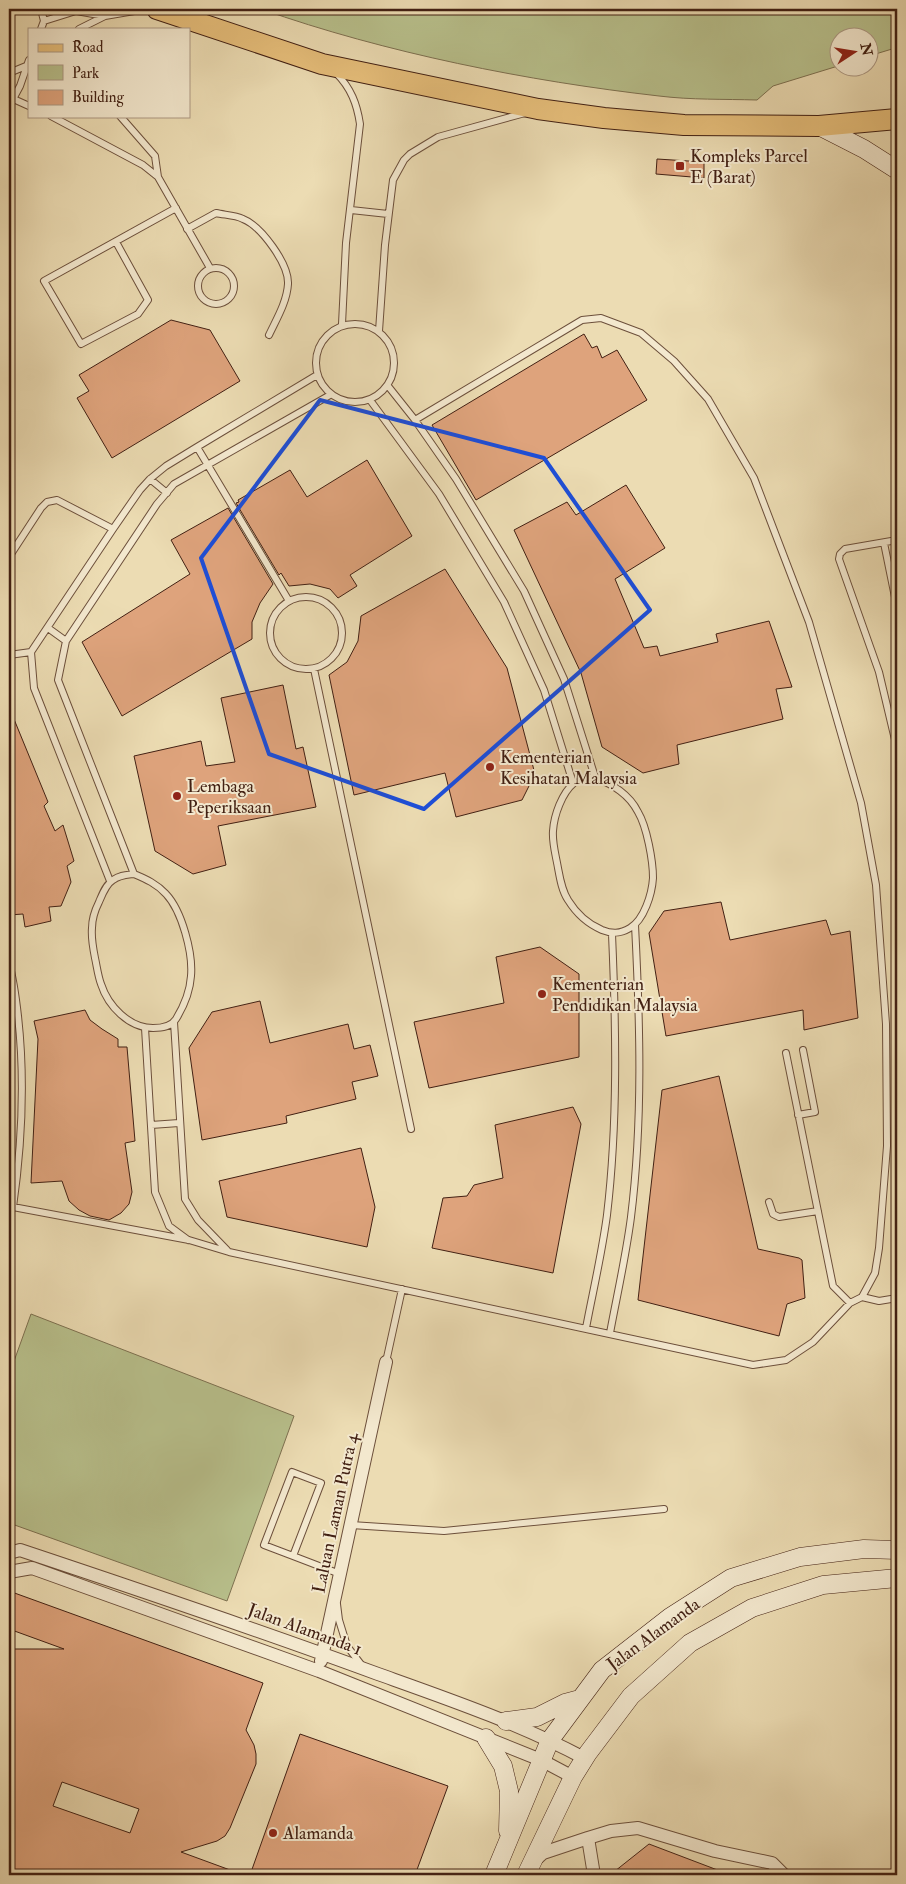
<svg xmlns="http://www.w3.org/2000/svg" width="906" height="1884" viewBox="0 0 906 1884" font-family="'IM FELL Double Pica',serif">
  <rect width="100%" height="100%" fill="#ecdcb3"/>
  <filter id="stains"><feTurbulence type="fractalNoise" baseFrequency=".004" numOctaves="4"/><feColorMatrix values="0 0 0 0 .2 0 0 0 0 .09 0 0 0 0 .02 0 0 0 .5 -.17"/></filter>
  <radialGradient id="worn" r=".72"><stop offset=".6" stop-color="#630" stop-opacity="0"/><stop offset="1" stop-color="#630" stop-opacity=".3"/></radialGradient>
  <path fill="#b8c08c" stroke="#7d7050" d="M261,9h636v14l-5,26 -23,7 -1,-18h-30v28l-65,20 -16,14c-33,-1 -66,0 -98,-4 -132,-15 -273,-43 -398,-87z
    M31,1314l263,102 -67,185 -218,-78v-148z"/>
  <path fill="#dea37c" stroke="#422013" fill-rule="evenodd" d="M657,159l47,3v16l-48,-4z
    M171,320l39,10 30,51 -128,77 -35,-60 12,-7 -10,-16z
    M584,334l8,14 5,-2 5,12 15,-8 30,50 -171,100 -44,-75z
    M367,460l45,76 -62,39 7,11 -19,12 -8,-9 -20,-5 -21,2 -8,-13 -2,2 -43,-72 3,-1 -1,-2 52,-30 17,27z
    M626,485l39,63 -50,31 29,69 13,-2 3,10 58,-14 -2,-8 53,-13 23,66 -16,2 7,30 -106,26 2,19 -36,9 -41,-26 -21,-74 -67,-143 53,-28 9,13z
    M228,508l45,76 -13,19 -8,19v17l-130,77 -40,-74 108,-68 -19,-34z
    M445,569l62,99 28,106 -13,26 -66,17 -11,-44 -91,22 -25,-120 18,-13 11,-21 3,-25z
    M283,685l13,64 7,-2 13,60 -98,19 8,39 -33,9 -38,-23 -21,-95 67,-15 5,25 29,-4 -14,-64z
    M9,707l39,95 -4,4 11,25 8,-6 11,36 -7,5 4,16 -10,24 -12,1 2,14 -26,6 -2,-13 -14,1z
    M721,902l9,38 96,-20 5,15 19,-4 8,87 -54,12 -1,-20 -137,26 -17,-103 15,-22z
    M540,947l39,27v83l-150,31 -15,-66 90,-19 -8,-46z
    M260,1001l10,42 78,-19 6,25 16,-4 8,31 -26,6 4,17 -70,17 1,7 -85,17 -13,-92 23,-36z
    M85,1010l5,10 12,9 16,10v8h9l8,94 -10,2 7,49 -3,12 -8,9 -12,7 -19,-4 -11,-6 -10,-9 -7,-20 -31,2 7,-144 -4,-18z
    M719,1076l39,173 41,9 3,2 3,38 -18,6 -8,32 -141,-36 24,-210z
    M573,1107l8,17 -28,149 -121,-25 11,-50 24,-2 7,-11 29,-7 -8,-53z
    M361,1148l14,59 -8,40 -140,-30 -8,-36z
    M9,1591l254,92 -17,47 8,15 2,9v10l-26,64 -5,8 -8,5 -36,11 60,22v1h-232v-226h55l-55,-20zM62,1782l77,27 -9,24 -77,-27z
    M300,1734l148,52 -33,89h-165z
    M649,1844l79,30v1h-118z"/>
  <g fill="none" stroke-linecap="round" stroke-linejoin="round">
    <g stroke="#6c4f3b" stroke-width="8">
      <path id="lane" d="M44,21l32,-10 29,5
        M41,29l3,-8 -3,-12
        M79,29l26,-13 41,-7
        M9,73l17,-7 1,1
        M336,73c15,15 21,31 24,51l-14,119 -4,81
        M9,97l20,9
        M13,99l7,-13 9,-26
        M51,116l92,49 15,12
        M120,116l35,40 3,21 52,91
        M351,210l37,4
        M187,229l29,-16c8,2 19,2 27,6 18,7 46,45 45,65 -1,18 -12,36 -19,51
        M116,242l32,58 -10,14 -57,30 -37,-63 132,-73
        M198 286a18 18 0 1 1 36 0a18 18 0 1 1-36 0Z
        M316 363a39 39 0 1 1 78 0a39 39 0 1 1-78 0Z
        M379,331l6,-86 8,-65 11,-20 6,-6 28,-17 87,-24
        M388,386l27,34 41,59 68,112 40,88 31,98
        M370,400l69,94 65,108 40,88 29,93
        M197,447l92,154
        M150,479l17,14
        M897,540l-52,9 -5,5 -1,5 40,113 18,76
        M884,543l13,64
        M9,557l32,-49 6,-6 10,-2 56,29
        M270 633a36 36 0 1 1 72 0a36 36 0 1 1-72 0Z
        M48,628l18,13
        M9,655l22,-3
        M314,669l97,460
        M595,777c18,8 34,17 43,35 9,15 15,49 15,66 -1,16 -9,42 -23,50 -10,6 -18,6 -28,2 -14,-6 -26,-17 -34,-30 -6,-9 -8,-21 -10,-32 -2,-12 -6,-25 -5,-37 1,-16 9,-38 21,-48 6,-5 14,-5 21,-6z
        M134,874l-76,-194 8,-39 91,-137 17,-20 156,-89
        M134,874c12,5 23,10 32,20 16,17 27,59 25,82 -1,15 -7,30 -15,43 -5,8 -14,9 -23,9 -24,0 -45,-22 -52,-44 -3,-8 -4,-17 -6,-26 -2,-10 -4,-20 -3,-30 0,-9 3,-18 7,-26 3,-7 7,-18 14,-22 7,-5 13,-5 21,-6z
        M110,881l-76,-193 -3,-36 82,-123 27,-39 10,-11 16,-13 31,-19 120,-72
        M9,963c5,18 7,35 9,53 7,63 4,128 -5,191l176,33 40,12 524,113 33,-5 27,-18 37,-39 12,-6 13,-24 4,-25 8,-102 -1,-122 -10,-139 -15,-82 -52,-181 -55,-144 -46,-79 -34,-38 -33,-28 -40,-15 -19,2 -167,100
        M174,1022l11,177 13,21 29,30
        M145,1028l10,164 14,34 19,14
        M786,1053l47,233 17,17
        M798,1115l17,-3 -12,-62
        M151,1125l28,-2
        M769,1202l4,12 6,3 39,-6
        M862,1297l17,4 18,-3
        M586,1328c7,-37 16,-75 21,-113 11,-93 9,-188 5,-281
        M610,1333c7,-38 16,-77 21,-116 12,-97 9,-194 4,-292
        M386,1362l16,-73
        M351,1525l93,6 220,-22
        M293,1556l-29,-11 28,-73 29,11 -28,73 47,18
        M337,1604l2,16 8,26 16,21"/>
    </g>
    <g stroke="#6c4f3b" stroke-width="14">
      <path id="street" d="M9,1553l11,-3c120,40 239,80 358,124 70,25 140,49 206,84
        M9,1572l23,-4 287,103 222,89 32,17
        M321,1661l65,-299
        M588,1838l6,37
        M533,1862l10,-9 45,-15 23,-7 27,-3 77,23 57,12 12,12"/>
    </g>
    <g stroke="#422013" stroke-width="19">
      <path id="secondary" d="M819,126l45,23 33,21
        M506,1721l31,-4 28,-14 15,-4
        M486,1738l17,28 6,25 -1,40
        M494,1875l56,-135 52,-70 68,-53 61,-39 69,-21 64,-8 33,1
        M526,1875l47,-98 15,-24 43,-57 59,-53 62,-35 71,-23 74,-7"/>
    </g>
    <g stroke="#422013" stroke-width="22">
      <path id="primary" d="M157,9l165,55 216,45 66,9 80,7 135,1 78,-7"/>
    </g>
    <use href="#lane" stroke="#f3e8ce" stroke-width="6"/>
    <use href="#street" stroke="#f3e8ce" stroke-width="12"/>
    <use href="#secondary" stroke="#f3e8ce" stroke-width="18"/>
    <use href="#primary" stroke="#e6be7a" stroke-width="20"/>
  </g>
  <path fill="none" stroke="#1d4ed8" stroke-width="4" stroke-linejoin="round" d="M320,400l224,58 106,152 -226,199 -155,-55 -68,-196z"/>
  <g fill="#8f2418" stroke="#f3e8ce" stroke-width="2">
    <rect x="675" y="161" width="10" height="10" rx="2.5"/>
    <circle cx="490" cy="767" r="5"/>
    <circle cx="177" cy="796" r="5"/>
    <circle cx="542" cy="994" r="5"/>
    <circle cx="273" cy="1833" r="5"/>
  </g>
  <g text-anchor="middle" stroke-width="4" stroke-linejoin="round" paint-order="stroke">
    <g font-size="18" fill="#422013" stroke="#f3e8ce" text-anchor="start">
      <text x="690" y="162">Kompleks Parcel<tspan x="690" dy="21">E (Barat)</tspan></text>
      <text x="500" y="763">Kementerian<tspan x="500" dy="21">Kesihatan Malaysia</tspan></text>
      <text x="187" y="792">Lembaga<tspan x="187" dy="21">Peperiksaan</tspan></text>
      <text x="552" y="990">Kementerian<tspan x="552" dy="21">Pendidikan Malaysia</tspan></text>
      <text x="283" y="1839">Alamanda</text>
    </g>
    <g font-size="18" fill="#422013" stroke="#f3e8ce">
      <text transform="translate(335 1513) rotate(-78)" y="6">Laluan Laman Putra 4</text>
      <text transform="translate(305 1629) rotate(20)" y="6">Jalan Alamanda 1</text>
      <text transform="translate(653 1634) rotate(-36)" y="6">Jalan Alamanda</text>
    </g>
  </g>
  <rect width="906" height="1884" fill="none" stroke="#ecdcb3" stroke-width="30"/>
  <rect x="10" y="10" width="886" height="1864" fill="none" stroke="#422013" stroke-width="2.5"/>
  <rect x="15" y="15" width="876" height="1854" fill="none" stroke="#422013"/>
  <rect x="28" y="28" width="162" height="90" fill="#f3e8ce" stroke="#ac9883"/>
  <rect x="38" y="44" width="25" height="8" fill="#e6be7a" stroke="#ac9883"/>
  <text x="72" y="52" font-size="15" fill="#422013">Road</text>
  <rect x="38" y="65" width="25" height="15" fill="#b8c08c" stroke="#ac9883"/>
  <text x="72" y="78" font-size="15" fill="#422013">Park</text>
  <rect x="38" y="90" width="25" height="15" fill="#dea37c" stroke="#ac9883"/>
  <text x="72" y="102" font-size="15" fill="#422013">Building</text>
  <g transform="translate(854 52) rotate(78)"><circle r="24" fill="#f3e8ce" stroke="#ac9883"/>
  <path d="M0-4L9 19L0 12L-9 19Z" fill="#8f2418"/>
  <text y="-8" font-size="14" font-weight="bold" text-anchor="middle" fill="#422013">N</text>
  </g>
  <rect width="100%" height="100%" filter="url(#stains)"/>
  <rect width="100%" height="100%" fill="url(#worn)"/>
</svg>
